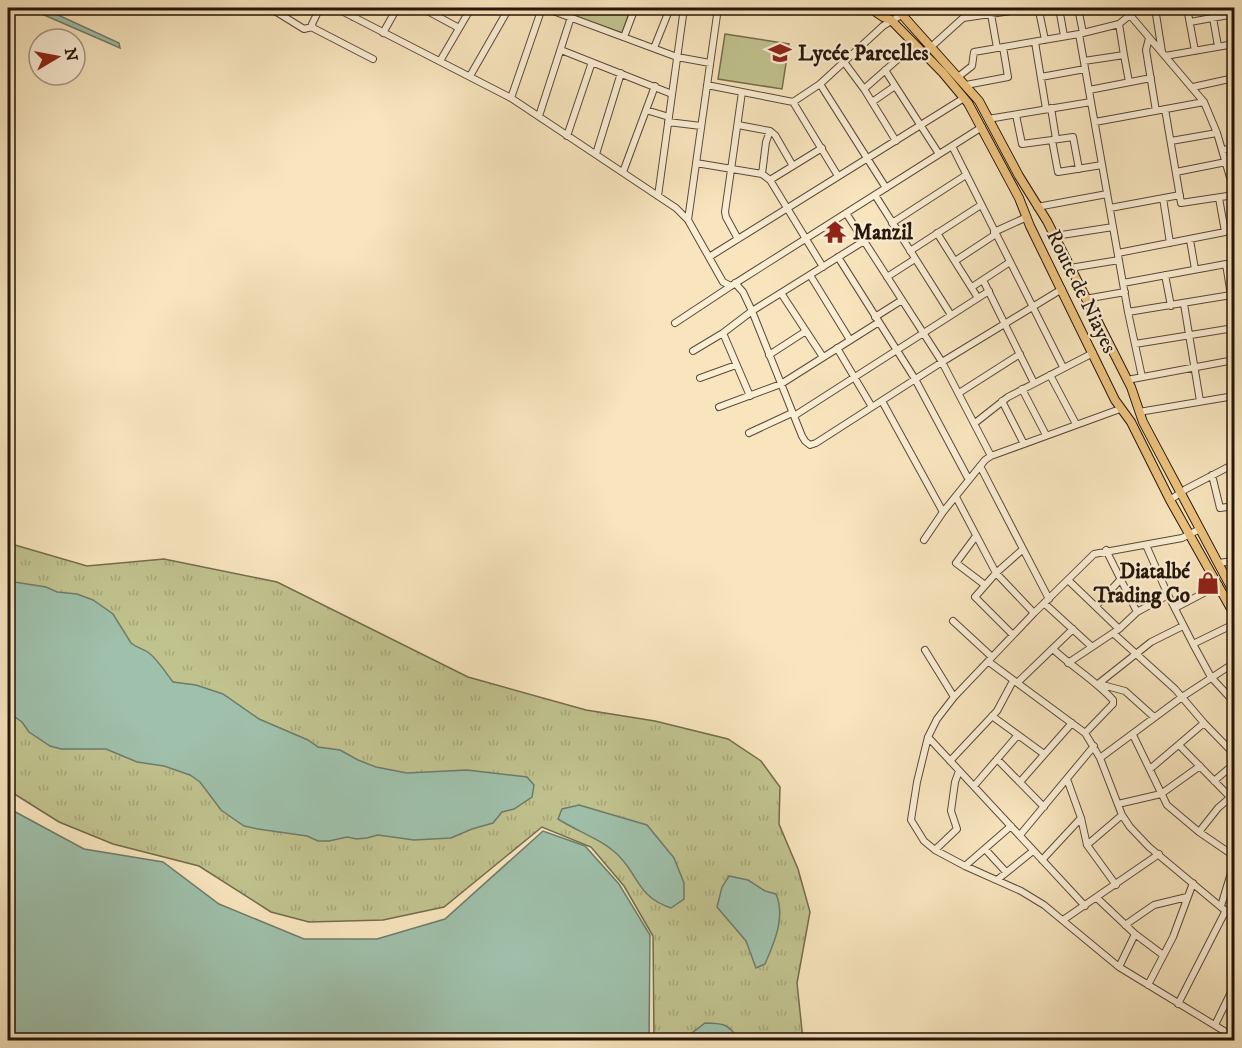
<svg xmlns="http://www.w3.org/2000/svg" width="1242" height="1048" viewBox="0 0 1242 1048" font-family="'IM FELL DW Pica',serif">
  <defs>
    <pattern id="grass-tufts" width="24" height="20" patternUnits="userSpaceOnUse" patternTransform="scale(1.5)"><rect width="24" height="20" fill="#c1c38f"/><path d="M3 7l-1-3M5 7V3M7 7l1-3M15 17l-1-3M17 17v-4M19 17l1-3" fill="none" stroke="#a6a77a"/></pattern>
  </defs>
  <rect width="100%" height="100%" fill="#f8e5be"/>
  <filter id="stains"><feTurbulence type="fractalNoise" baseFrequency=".00333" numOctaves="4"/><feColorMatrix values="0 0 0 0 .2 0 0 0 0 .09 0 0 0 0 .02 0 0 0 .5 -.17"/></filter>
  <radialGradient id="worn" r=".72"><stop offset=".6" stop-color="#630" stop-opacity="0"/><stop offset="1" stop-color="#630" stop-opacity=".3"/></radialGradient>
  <path fill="url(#grass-tufts)" stroke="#736c4c" stroke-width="1.5" d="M8,543l79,23 77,-7 113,23 191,95 118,33 69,11 73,18 33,22 19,26 -1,37 19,45 12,43 -13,71 6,57h-149l-1,-104 -29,-50 -33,-39 -49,-20 -98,80 -61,13 -74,2 -38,-10 -72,-46 -86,-22 -54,-22 -51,-32z"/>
  <path fill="#c1c38f" stroke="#736c4c" stroke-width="1.5" d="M569,8h62l-9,25 -55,-20z
    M725,34l64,10 -7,45 -64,-10z"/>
  <path fill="#9fc0ab" stroke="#6e7c6a" stroke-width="1.5" d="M28,8h15l76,35 1,5z
    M8,581l38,6 11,5 20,2 16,6 20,14 18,29c6,5 13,6 18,10 10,8 16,19 24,29l23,3 27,9 36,25 49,21 10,7 22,3 18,10 18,7 31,6 60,-3 60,7 7,8 -2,12 -18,12 -12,3 -9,11 -21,6 -21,9 -37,2 -36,-5 -11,3 -10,1 -10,-2 -18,4h-11l-11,-5 -49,-7 -14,-3 -23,-16 -21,-28 -10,-7 -26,-9 -27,-4 -31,-13h-45l-11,-3 -21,-14 -7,-10 -14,-10z
    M579,805l68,20 27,33 10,25v16l-13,9c-33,-11 -31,-30 -52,-52 -17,-17 -41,-24 -61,-37l4,-10z
    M8,808l76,41 79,13 56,42 85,35h73l68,-20 98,-88 42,15 34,38 31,51 -1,105h-641z
    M729,876l19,4 17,11 11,3c10,23 -2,49 -11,70l-9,4 -10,-27 -29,-34 5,-20z
    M705,1023c18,0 24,1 34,17h-50l3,-7z"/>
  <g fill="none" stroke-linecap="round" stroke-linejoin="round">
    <g stroke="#5a4936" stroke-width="8">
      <path id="minor" d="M270,8l34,21 8,-2
        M320,8l-8,16 1,4 60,31
        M336,8l175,90 165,110 12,12 35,62 8,4 251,-159
        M422,8l37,20
        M545,8l132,49 33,6
        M1037,8l2,3 20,-3 5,28
        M1078,8l5,25
        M1124,8l80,94 13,31 17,58
        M1155,8l7,44
        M1187,8l8,43
        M1039,11l6,29
        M991,14l6,34
        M1233,15l1,10
        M353,17l5,-9
        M1213,18l5,28
        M1190,22l44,-8
        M383,33l14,-25
        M1079,34l49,278 14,65
        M624,37l11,-29
        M1149,38l-3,12 10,61
        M1035,42l11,67
        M931,47l32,-29 69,-10
        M654,48l16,-40
        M561,50l111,44
        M1124,55l5,27
        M1165,56l69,-12
        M440,61l31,-53
        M1084,61l40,-6 -5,-31 11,-9
        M844,62l20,27 32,52
        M885,70l54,84
        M470,76l39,-68
        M958,77l14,-11 2,-14 105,-18 40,-10
        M1041,77l44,-8
        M820,84l66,104
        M707,85l86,17 27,-18 63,-58 30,-18
        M966,85l42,-8 -5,-30
        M1193,87l41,-9
        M864,89l51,-45
        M1089,90l62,-12
        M511,98l31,-90
        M793,102l45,74
        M872,102l23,-16
        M1051,108l5,31
        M1165,109l16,94 53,-8
        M646,110l23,7
        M1016,115l6,29 30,-4
        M539,116l32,-99
        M988,119l103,-17
        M668,122l33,4
        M1095,122l109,-20
        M738,125l32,6 5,4 18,31
        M567,136l25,-74
        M1171,141l46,-8
        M952,146l111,221
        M1223,150l11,-2
        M596,154l25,-81
        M696,163l66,11 8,6 53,87
        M1079,169l-6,-32 -21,3 6,32 44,-7
        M623,172l32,-86
        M1176,172l50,-10
        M762,174l4,-32 4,-11
        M770,180l52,-32
        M875,195l76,120
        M658,196l26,-188
        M1163,198l7,45
        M1037,207l70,-13
        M1110,208l70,-13
        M846,213l96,149 49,94
        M688,220l30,-212
        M892,223l74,-48
        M994,232l33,-15
        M937,233l41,65
        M1055,236l58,-9
        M738,239l-12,-22 -1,-5 17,-120
        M1190,240l5,29
        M910,251l71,-46
        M1118,253l107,-21 -6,-34
        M709,257l255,-159
        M838,257l77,122 54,101
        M955,261l41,-27
        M1070,268l49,-8
        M810,275l40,65
        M1165,275l6,31
        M887,277l28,-18
        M983,280l51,103
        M735,283l8,9 9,19 50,125 3,5 5,4 6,-2 126,-81 120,-73
        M1123,283l103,-19 8,50
        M972,287l38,-25
        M781,293l42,64
        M1085,299l40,-7
        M1184,304l16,97
        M1128,312l103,-17
        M875,317l27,-17
        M675,323l56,-37
        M723,333l27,63
        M1135,344l99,-16
        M837,348l35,59
        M693,351l30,-18 29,-22 112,-70
        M769,355l37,-24
        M1050,375l26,49
        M700,378l36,-13
        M1127,380l107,-20
        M1022,389l24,46
        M959,393l61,-39
        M882,401l61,111
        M1002,401l22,43
        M719,407l62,-23 98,-62
        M1139,412l95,-16
        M794,416l195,-125
        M975,423l33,-26 85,-44
        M749,433l43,-20
        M980,466l69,133
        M1212,475l8,33 14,-2
        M956,497l40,76 38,40
        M1170,500l16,-11 48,-25
        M1200,529l-18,9 -88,16 -60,59 -80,84 -17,22 -9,18 -11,45 -6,38 13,21 11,9 30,16 56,25 23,14 75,62 115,70
        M976,536l-20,27 29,22
        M924,540l19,-28 42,-52 6,-4 129,-47
        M1146,545l22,50 25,49 18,33 23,25
        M1106,550l31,62
        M1218,563l16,-2
        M1068,580l51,49
        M1044,603l47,43
        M1096,606l24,-26
        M1175,608l44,-23
        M953,621l39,36
        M1113,633l62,56 29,34 30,31
        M1013,635l-38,-38 21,-24 26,-23
        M1193,644l41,-20
        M1053,649c19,18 42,31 60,51v4l-28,29
        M925,650l29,47
        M989,662l96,71 15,25 22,57 8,12 19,20 85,71
        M1068,663l51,-34 18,-17 31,-17
        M1017,683l56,-54
        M1098,684l53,-42 32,-16
        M1099,684l26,7 29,26
        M992,716l52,38
        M1133,735l34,70 32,27 35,24
        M928,737l157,169
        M1179,745l51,52
        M1100,758l82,-61 52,-34
        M997,759l47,48
        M950,761l47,-50 16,-30
        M1150,769l54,-46
        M1067,779l14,39 6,27 29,40
        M1214,781l20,-17
        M1020,782l52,-59
        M974,786l43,-50
        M1118,804l43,-10 39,-28
        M1199,832l19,-24 16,-14
        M1020,835l74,-89
        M1087,845l35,-30
        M985,849l21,23
        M935,850l22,-21 -6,-18 4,-29 4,-11
        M1042,860l39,-42
        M965,866l46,-40
        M997,880l36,-29
        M1097,898l38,36 28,21
        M1221,906l13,-43
        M1063,920l96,-66
        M1125,925l29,-20 33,-8
        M1119,967l16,-33
        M1148,985l25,-48 20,-54
        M1178,1004l48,-94
        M1215,1025l19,-39"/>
    </g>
    <g stroke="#251509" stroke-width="10">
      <path id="major" d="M870,8l13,9 8,3 52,53 25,30 51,95 11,28 85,174 16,22 39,78 64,114
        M896,8l83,93 40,75 28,45 84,166 12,35 91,171"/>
    </g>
    <use href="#minor" stroke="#faeed5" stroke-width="6"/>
    <use href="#major" stroke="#ecc27f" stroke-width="8"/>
  </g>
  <defs>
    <g id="school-bare" transform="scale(1.8)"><path d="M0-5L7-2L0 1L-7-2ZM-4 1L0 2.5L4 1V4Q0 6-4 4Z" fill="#8f2418" stroke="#faeed5" stroke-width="2.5" paint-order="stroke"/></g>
    <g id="temple-bare" transform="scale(1.8)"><path d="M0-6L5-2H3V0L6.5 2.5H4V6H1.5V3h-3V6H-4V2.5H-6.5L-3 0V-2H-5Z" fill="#8f2418" stroke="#faeed5" stroke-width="2.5" paint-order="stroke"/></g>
    <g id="shop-bare" transform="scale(1.8)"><path d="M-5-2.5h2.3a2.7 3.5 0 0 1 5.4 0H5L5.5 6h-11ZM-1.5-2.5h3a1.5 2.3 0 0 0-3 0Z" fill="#8f2418" stroke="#faeed5" stroke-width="2.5" paint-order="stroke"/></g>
  </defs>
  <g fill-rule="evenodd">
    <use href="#school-bare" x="780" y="53"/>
    <use href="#temple-bare" x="835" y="232"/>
    <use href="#shop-bare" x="1208" y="583"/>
  </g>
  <g text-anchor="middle" stroke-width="4.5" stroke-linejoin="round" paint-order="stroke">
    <g font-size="21" font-weight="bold" fill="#251509" stroke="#faeed5" text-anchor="start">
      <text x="798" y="60">Lycée Parcelles</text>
      <text x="853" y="239">Manzil</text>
      <text x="1190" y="578" text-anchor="end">Diatalbé<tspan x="1190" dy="24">Trading Co</tspan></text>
    </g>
    <g font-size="21" fill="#251509" stroke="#faeed5">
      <text transform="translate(1082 291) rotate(64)" y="7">Route de Niayes</text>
    </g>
  </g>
  <rect width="1242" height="1048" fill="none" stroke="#f8e5be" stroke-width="30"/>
  <rect x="9" y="9" width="1224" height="1030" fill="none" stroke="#251509" stroke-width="3"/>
  <rect x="15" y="15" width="1212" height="1018" fill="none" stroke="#251509" stroke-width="1.5"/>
  <g transform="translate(57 57) rotate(80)"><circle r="28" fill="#faeed5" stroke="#a59783" stroke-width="1.5"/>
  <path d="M0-4.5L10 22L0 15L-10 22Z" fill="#8f2418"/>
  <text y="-9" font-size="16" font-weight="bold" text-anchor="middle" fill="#251509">N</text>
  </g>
  <rect width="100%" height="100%" filter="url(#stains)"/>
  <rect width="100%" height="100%" fill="url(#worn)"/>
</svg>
